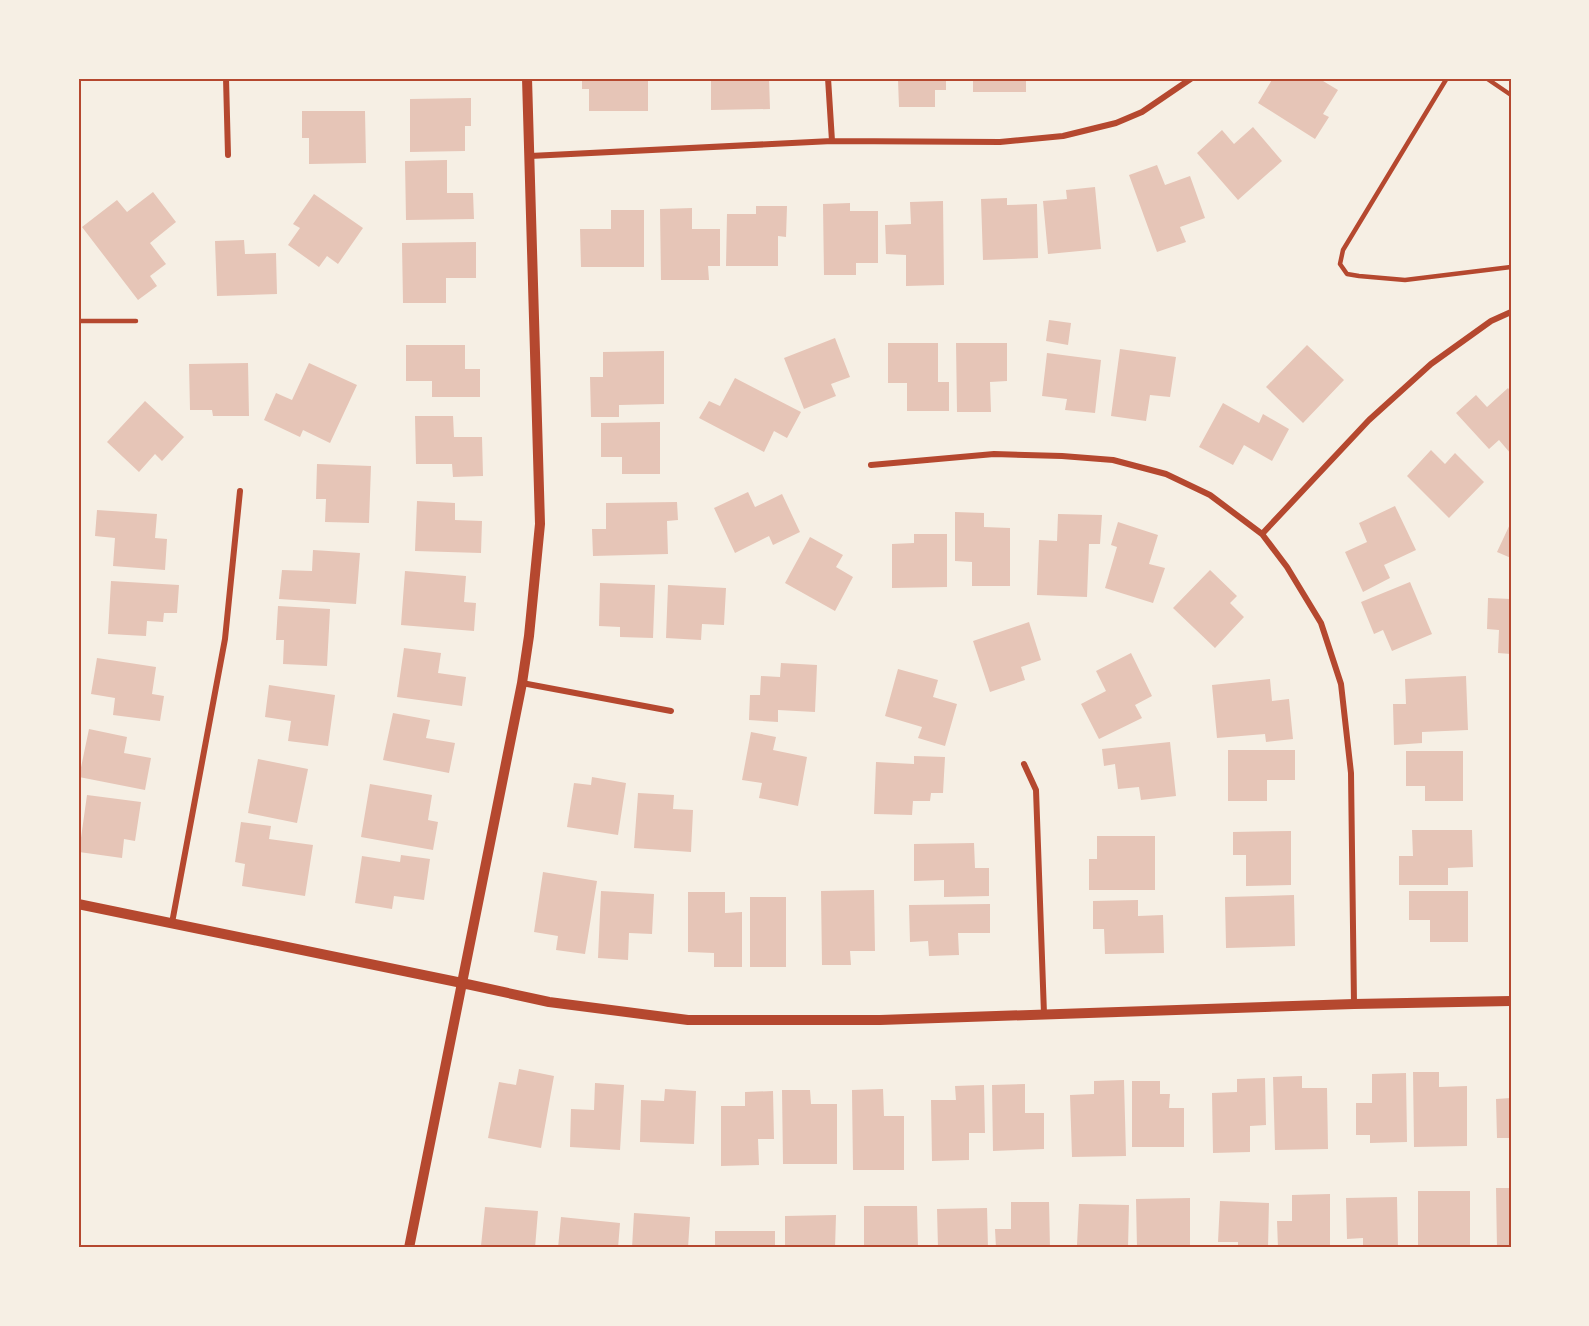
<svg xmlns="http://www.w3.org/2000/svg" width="1589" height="1326" viewBox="0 0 1589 1326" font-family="Arial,sans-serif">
  <rect width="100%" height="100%" fill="#f6efe4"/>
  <path fill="#e6c5b7" d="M582,78h66v33h-59v-22h-7z
    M711,78h58l1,31 -59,1z
    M875,78h71v12h-11v17h-36l-1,-27h-23z
    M973,78h53v14h-53z
    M1273,78h45l20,12 -15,24 6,3 -14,22 -57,-36z
    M471,98v28h-6v25l-55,1v-53z
    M302,111h63l1,52 -57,1v-26h-7z
    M1253,127l29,34 -44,39 -41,-47 25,-23 12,14z
    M447,160v33h26l1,26 -68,1 -1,-59z
    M1157,165l8,20 25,-9 15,42 -25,9 6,15 -29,10 -28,-77z
    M1095,187l6,62 -53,5 -5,-53 24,-2 -1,-9z
    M153,192l23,30 -26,21 16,21 -16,12 7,10 -19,14 -56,-73 35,-27 10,12z
    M314,194l49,34 -25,36 -11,-8 -8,11 -31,-22 12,-17 -7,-4z
    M1007,198v7l30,-1 1,54 -55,2 -2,-61z
    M943,201l1,84 -38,1v-31l-20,-1 -1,-29 26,-1 -1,-22z
    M850,203v8h28v52h-22v12h-32l-1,-71z
    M756,206h31l-1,31 -8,-1v30h-52l1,-52h29z
    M692,208v21h28v37h-12l1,14h-48l-1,-71z
    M611,210h33v57h-63l-1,-38h31z
    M244,240l1,14 31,-1 1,41 -60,2 -2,-55z
    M476,242v36h-30v25h-43l-1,-60z
    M1049,320l22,3 -3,22 -22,-4z
    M835,338l15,39 -19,7 5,12 -32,13 -20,-51z
    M888,343h50v39h11v29h-42v-28h-19z
    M956,343h51v38l-17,1 1,30h-34z
    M406,345h59v24h15v28h-48v-16h-26z
    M1307,345l37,35 -41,43 -37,-36z
    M1120,349l56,8 -6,40 -20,-2 -4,26 -35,-5z
    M664,351v53l-45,1v12h-28l-1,-40h13v-25z
    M1047,353l54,7 -6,53 -30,-3 2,-11 -25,-3z
    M248,363l1,53h-36l-1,-6h-22l-1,-46z
    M309,363l48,22 -27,58 -27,-13 -3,7 -36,-17 12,-27 16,7z
    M735,378l66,34 -14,26 -13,-7 -10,21 -65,-34 10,-17 11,5z
    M1508,388l3,4v62l-12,-14 -10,9 -33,-36 20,-18 11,12z
    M145,401l39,36 -22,24 -7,-7 -16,18 -32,-30z
    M1223,403l36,20 4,-9 26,15 -17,32 -28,-16 -11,20 -34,-18z
    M415,416h38l1,21h28l1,39 -30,1 -1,-13h-36z
    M660,422v52h-38v-17h-21v-34z
    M1431,450l14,14 10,-11 29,29 -35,36 -42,-42z
    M317,464l54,2 -2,57 -44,-1 1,-23h-10z
    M748,492l7,15 27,-13 18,38 -27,13 -4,-9 -34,17 -21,-45z
    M417,501l38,2v17l27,1 -1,32 -66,-2z
    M677,502l1,18 -11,1 1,33 -75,2 -1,-27h14v-26z
    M1395,506l21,44 -32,15 6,13 -27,14 -18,-40 22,-10 -8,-19z
    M97,510l60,4 -2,24 12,1 -2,31 -52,-4 2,-28 -20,-2z
    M955,512l29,1v14l26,1v58h-38v-24l-17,-1z
    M1058,514l44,1 -2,29h-11l-2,53 -50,-2 2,-55 18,1z
    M1118,522l40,13 -9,29 16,4 -12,35 -48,-15 12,-41 -6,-2z
    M1511,522v36l-14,-6z
    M914,534h33v53l-55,1v-44l22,-1z
    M810,537l33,18 -7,12 17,10 -18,34 -50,-28z
    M313,550l47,3 -4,51 -77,-5 3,-29 30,1z
    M1210,570l27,26 -7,7 14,14 -29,31 -42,-40z
    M405,571l61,5 -2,26 12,1 -2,28 -73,-6z
    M111,581l68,4 -2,28h-13l-1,9 -16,-1 -1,15 -38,-2z
    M1410,582l22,52 -40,17 -9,-21 -9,4 -13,-32z
    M600,583l55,2 -2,53 -33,-1v-10l-21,-1z
    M668,585l58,3 -2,37 -22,-1 -1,16 -35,-2z
    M1488,598l23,1v55l-13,-1 1,-23 -12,-1z
    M278,606l52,3 -3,57 -44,-2 1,-24h-8z
    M1029,622l12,38 -20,7 4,13 -35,12 -17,-51z
    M404,648l37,5 -3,20 28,4 -4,29 -65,-9z
    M1131,653l21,43 -17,9 7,13 -43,21 -18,-35 25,-13 -10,-20z
    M97,658l59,9 -4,27 12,2 -4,25 -47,-6 2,-17 -24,-4z
    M781,663l36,2 -2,47 -37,-2v12l-29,-2 1,-25h10l1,-19 19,1z
    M898,669l40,11 -5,17 24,7 -12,42 -27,-8 4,-11 -37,-11z
    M1466,676l2,54 -46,2v11l-28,2 -1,-41h13l-1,-25z
    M1270,679l2,22 17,-2 4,40 -27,3 -1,-8 -48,4 -5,-53z
    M269,685l66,10 -7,51 -40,-5 3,-20 -26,-4z
    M393,713l37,7 -4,18 29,5 -6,30 -66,-13z
    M89,729l38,8 -3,16 27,5 -6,32 -66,-13z
    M751,732l25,5 -3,13 34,7 -9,49 -39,-8 3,-15 -20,-3z
    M1170,742l6,54 -35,4 -2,-13 -21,2 -3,-25 -11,2 -2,-17z
    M1228,750h67v30h-28v21h-39z
    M1406,751h57v50h-38v-15h-19z
    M914,756l31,1 -2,36h-12l-1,8h-17l-1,14 -38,-1 2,-52 38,2z
    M258,759l50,10 -11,54 -49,-10z
    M592,777l34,6 -8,52 -51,-8 7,-44 17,2z
    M370,784l62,11 -4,25 10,2 -5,28 -72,-13z
    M638,793l36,2 -1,14 20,1 -2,42 -57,-4z
    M87,795l54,7 -6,39 -11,-2 -2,19 -43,-6z
    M241,822l30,4 -2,13 44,6 -8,51 -63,-10 3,-22 -10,-2z
    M1412,830h60l1,37 -25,1v17h-49v-29h14z
    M1291,831v54l-45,1v-31h-13v-23z
    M1097,836h58v54h-66v-31h8z
    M974,843l1,25h14v28l-45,1v-17l-30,1v-37z
    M401,855l29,4 -6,41 -30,-4 -2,13 -37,-6 7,-47 38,6z
    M543,872l54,9 -12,73 -29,-4 2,-14 -24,-4z
    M874,890l1,61h-25l1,14h-29l-1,-74z
    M601,891l53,3 -2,40 -23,-1 -1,27 -30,-2z
    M1409,891h59v51h-38v-22h-21z
    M688,892h37v21l17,-1v55h-28v-14l-26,-1z
    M1294,895l1,51 -69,2 -1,-51z
    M750,897h36v70h-36z
    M1138,900v16l25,-1 1,38 -59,1 -1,-25h-11v-28z
    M990,904v29h-32l1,22 -30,1 -1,-15 -18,1 -1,-37z
    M519,1069l35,7 -13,72 -53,-10 11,-56 17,3z
    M1413,1072h26v15l28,-1v60l-53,1z
    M1406,1073l1,69 -37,1v-8h-14v-32h16v-29z
    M1302,1076v12h25l1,61 -53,1 -2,-73z
    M1265,1078l1,47 -16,1v26l-37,1 -1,-60 25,-1v-13z
    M1124,1080l2,76 -54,1 -2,-62 24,-1v-13z
    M1132,1081h28v13h10l-1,14h15v39h-52z
    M595,1083l29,2 -4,65 -50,-3 1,-38 23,1z
    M1025,1084v29h19v36l-51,2 -1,-66z
    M984,1085l1,48h-16v27l-37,1 -1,-61h25l-1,-14z
    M665,1089l31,2 -2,53 -54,-2 1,-42 23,1z
    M883,1089l1,27h20v54h-51l-1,-80z
    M782,1090h28l1,14h26v60h-54z
    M773,1091l1,48h-16l1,26 -38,1v-60h24v-14z
    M1511,1098v40h-14l-1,-39z
    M1496,1188h15v60h-14z
    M1418,1191h52v56l-52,1z
    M1330,1194v54h-52l-1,-27h15v-26z
    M1397,1197l1,51h-35v-10l-16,1 -1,-41z
    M1190,1198v50h-53l-1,-49z
    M1220,1201l49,2 -1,45h-30v-6h-20z
    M1011,1202h38l1,46h-54l-1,-19h16z
    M1079,1204l50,1 -1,43h-27v-3h-24z
    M864,1206h53l1,42h-54z
    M485,1207l53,4 -3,37 -54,-2z
    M987,1208l1,40h-50l-1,-39z
    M634,1213l56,4 -2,31h-56z
    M836,1215l-1,33h-50v-32z
    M561,1217l59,6 -2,25h-60z
    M715,1231h60v17h-60z"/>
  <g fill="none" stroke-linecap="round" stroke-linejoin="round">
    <path stroke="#b5482f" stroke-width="4.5" d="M1447,78l-104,172 -3,14 7,10 12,2 46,4 106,-13
      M1486,78l25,17
      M78,321h58"/>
    <path stroke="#b5482f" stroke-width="6" d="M226,78l2,77
      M828,78l4,63
      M530,156l302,-15 168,1 63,-6 53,-13 26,-11 50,-34
      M871,465l123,-11 68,2 51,4 53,14 44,21 52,39 25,33 34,56 20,61 10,89 3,231
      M1262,534l107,-114 62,-56 60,-43 20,-9
      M522,683l149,28
      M1024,764l12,26 8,224
      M172,923l53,-284 15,-148"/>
    <path stroke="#b5482f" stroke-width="10" d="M78,904l384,79 87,19 139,18h192l474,-16 157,-3
      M409,1248l113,-565 7,-47 11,-112 -13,-446"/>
  </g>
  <rect width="1589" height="1326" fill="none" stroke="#f6efe4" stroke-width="159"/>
  <rect x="80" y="80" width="1430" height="1166" fill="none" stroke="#b5482f" stroke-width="2"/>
</svg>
